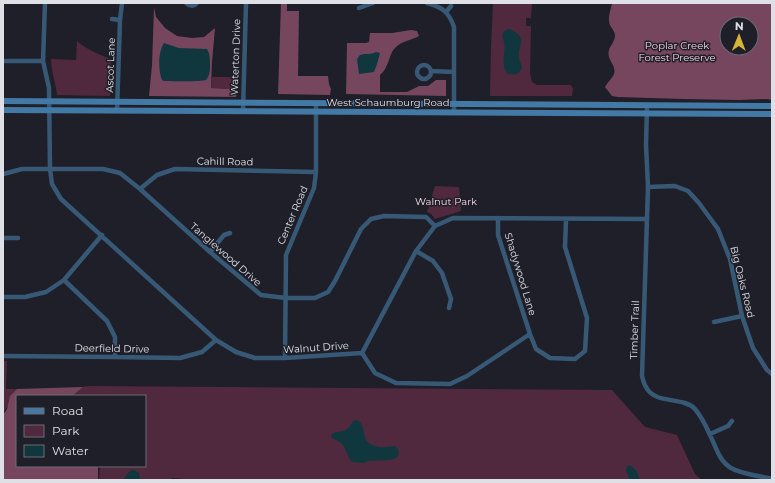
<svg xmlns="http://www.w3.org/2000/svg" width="775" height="483" viewBox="0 0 775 483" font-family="Montserrat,sans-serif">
  <rect width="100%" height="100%" fill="#1e1f29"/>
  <path fill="#51293e" d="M493,3h39l-1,15h-5v8h5l-1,47 2,9 5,3h34l2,4 -1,7h-82l1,-49z
    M77,41c11,9 20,13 34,18l-1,37 -53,-1c-1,-12 -6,-24 -6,-36l25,1z
    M212,77h26l-1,12h-26z
    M435,186l24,1 2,24 -26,8 -4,-5 -4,-2z
    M3,361h4l-1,28h11l-14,25z
    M90,386l522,4 33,37 32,8 18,39 7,6h-503l-27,-2 -1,2h-72l1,-14h45v-70h-74c6,-9 10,-9 19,-10z"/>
  <path fill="#76465e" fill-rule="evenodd" d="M281,3h6v8h12l-1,65h30l1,8 2,5 -1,6 -52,-1z
    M612,3h160v97l-5,-1 -28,1 -56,-1 -65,-2 -6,-1 -7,-9c2,-4 8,-10 9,-13 3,-9 -8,-14 -5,-24 1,-4 6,-9 6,-14 0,-5 -3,-7 -5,-11 -3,-6 1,-16 2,-22zM727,24h24v24h-24z
    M154,7l2,10 9,11 12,8 15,2 12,-1 11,-9 -3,34 -1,26 11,1h15l-1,8 -87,-1 3,-31z
    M411,30l6,1 2,5c-7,4 -17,5 -23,11 -6,5 -6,13 -10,20 -1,3 -3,5 -6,8v17h27l12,-6h9l8,-6h10v16l-100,-2 1,-51h19l3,-1 1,-9h22z
    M83,387l-11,9h-55v70h81v14h-95v-65l4,-6 3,-13 7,-7z"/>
  <path fill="#11373e" d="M509,29c6,2 13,6 12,13 0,5 -3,8 -2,13 0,4 2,9 3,13 -4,7 -6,7 -14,6 -10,-10 1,-25 -6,-37 1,-5 2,-7 7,-8z
    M164,43l15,5 28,1c3,5 3,10 3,16 0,4 0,11 -4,15 -4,2 -35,1 -42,1l-2,-1c-4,-10 -4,-28 2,-37z
    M376,52l4,1 -3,11 -3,8 -15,2 -2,-15 3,-4c6,-2 10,0 16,-3z
    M357,420c12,6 0,23 22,27 6,1 11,-1 16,-1l3,3 1,5 -3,4 -6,2 -22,1 -4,2 -11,-1 -3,-2 -6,-13 -3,-4 -10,-6v-2c9,-7 13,2 22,-14z
    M629,465c7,3 9,8 11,15h-10l-4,-9 1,-5z
    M131,470h3l5,3 1,7h-16l2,-5z"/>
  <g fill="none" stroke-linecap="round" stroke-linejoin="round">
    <path stroke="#385975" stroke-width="4.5" d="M45,3l-2,58 6,27 1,81 2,15 9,15 155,141 20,12 19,6h30l77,-5 54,-102 19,-25 18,-8 194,1
      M186,3c3,3 8,4 11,0
      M427,3c15,4 22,9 27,24v85
      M359,8l14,-5
      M446,12l5,-6
      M112,19l8,1
      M3,61h40
      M417 72a7 7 0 1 1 14 0a7 7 0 1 1-14 0Z
      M431,71l23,1
      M647,105l-1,40 2,42 -6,189c1,4 2,8 4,11 9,18 37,9 49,22 6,7 11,17 15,26 6,12 9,26 21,33 10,6 29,8 41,11
      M117,111l3,-91 2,-17
      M243,111l3,-108
      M3,174l4,-1 15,-4h81l17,4 20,16 70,63 51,43 25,3h29l13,-6 7,-11 26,-52 10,-10 13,-3 42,1 9,9
      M648,187l27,-1 13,5 11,12 19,26 12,30 12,57 11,32 14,22 5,4
      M140,189l17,-14 18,-6 141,3
      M498,218v17l32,99 6,15 14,9 25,1 10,-8 2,-33 -22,-71 1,-28
      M3,238h15
      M416,251l17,10 9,12 9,26 -2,9
      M210,252l14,-17 6,-2
      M64,280l43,41 8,16v20
      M3,297h22l21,-5 18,-12 38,-45
      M714,322l28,-6
      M362,353l13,20 21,10 54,1 17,-8 63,-42
      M3,356l112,1 65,1 22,-6 14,-12
      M285,358l1,-103 28,-67 2,-16v-69
      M710,434l18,-8 4,-5"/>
    <path stroke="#4279a5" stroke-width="6" d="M3,101l769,5
      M3,110l769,4"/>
  </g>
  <g text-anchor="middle" stroke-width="3" stroke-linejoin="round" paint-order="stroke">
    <g font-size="10" fill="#f7d7e6" stroke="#1e1f29">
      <text x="677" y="49">Poplar Creek<tspan x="677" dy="12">Forest Preserve</tspan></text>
      <text x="446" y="205">Walnut Park</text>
    </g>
    <g font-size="10" fill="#dfe0e6" stroke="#1e1f29">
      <text transform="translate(235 57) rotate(-88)" y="4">Waterton Drive</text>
      <text transform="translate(110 65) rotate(-88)" y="4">Ascot Lane</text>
      <text x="388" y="106">West Schaumburg Road</text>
      <text transform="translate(225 161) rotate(1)" y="4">Cahill Road</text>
      <text transform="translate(292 215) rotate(-67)" y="4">Center Road</text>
      <text transform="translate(226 254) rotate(41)" y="4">Tanglewood Drive</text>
      <text transform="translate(521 274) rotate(73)" y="4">Shadywood Lane</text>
      <text transform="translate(743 282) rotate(76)" y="4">Big Oaks Road</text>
      <text transform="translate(634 330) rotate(-88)" y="4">Timber Trail</text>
      <text transform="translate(316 347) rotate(-4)" y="4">Walnut Drive</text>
      <text transform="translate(112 348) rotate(1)" y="4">Deerfield Drive</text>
    </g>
  </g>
  <rect width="775" height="483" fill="none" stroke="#dfe0e6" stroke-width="8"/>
  <rect x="16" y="395" width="130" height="72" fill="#1e1f29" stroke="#6b6c75"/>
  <rect x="24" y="408" width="20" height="6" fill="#4279a5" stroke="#6b6c75"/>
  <text x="52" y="415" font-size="12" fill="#dfe0e6">Road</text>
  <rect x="24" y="425" width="20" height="12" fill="#51293e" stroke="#6b6c75"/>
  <text x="52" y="435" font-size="12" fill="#dfe0e6">Park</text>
  <rect x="24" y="445" width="20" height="12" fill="#11373e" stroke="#6b6c75"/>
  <text x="52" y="455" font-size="12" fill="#dfe0e6">Water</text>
  <g transform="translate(739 36) rotate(1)"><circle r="19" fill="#1e1f29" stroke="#6b6c75"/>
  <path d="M0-3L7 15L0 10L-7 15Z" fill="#d8b434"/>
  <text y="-6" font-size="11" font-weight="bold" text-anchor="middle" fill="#dfe0e6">N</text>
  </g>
</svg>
